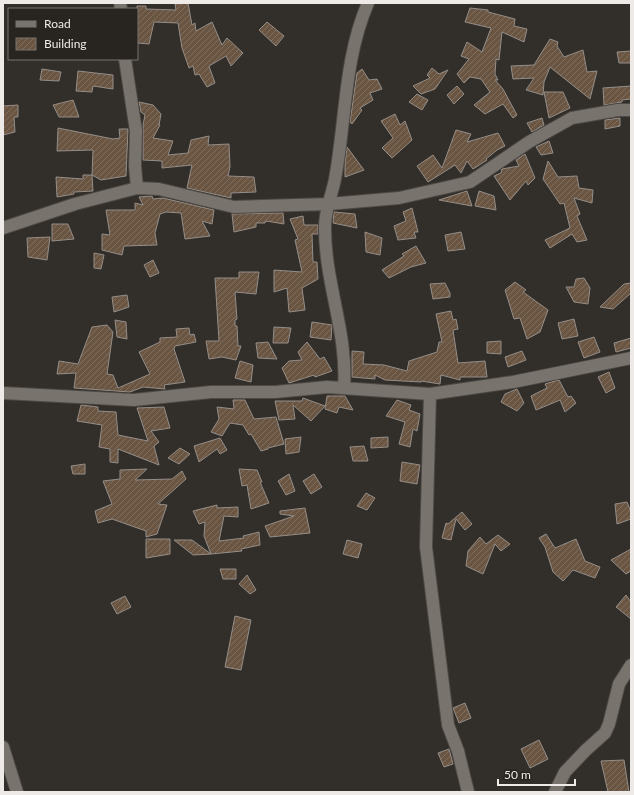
<svg xmlns="http://www.w3.org/2000/svg" width="634" height="795" viewBox="0 0 634 795" font-family="Lato,sans-serif">
  <defs>
    <pattern id="building-hatch" width="6" height="6" patternUnits="userSpaceOnUse"><rect width="6" height="6" fill="#6a5542"/><path d="M-1 1l2-2M0 6l6-6M5 7l2-2" fill="none" stroke="#806e5d"/></pattern>
  </defs>
  <rect width="100%" height="100%" fill="#322e29"/>
  <path fill="url(#building-hatch)" stroke="#948e89" d="M188,3l4,22 3,-2 1,8 16,-9 10,23 5,-7 16,15 -12,13 -5,-10 -17,10 6,17 -8,4 -8,-13 -4,1 -2,-9 -4,2 -7,-20 -4,-25 -24,-1 -5,22 -12,-1v-37h9v3l30,1 -1,-6z
    M470,8l18,2v2l27,7 -1,7 13,3 -3,13 -22,-10 -3,28 -3,-1 -1,15 3,6h-3l8,9 14,26 -4,3 -10,-14 -18,10 -11,-9 16,-13 -9,-13 -11,-2 -6,6 -7,-9 12,-15 -8,-3 6,-14 15,10 9,-24 -26,-6z
    M267,22l17,14 -8,10 -17,-16z
    M550,39l8,3 -1,4 7,11 19,-7 4,22 10,-1 -7,28 -40,-32 -6,15 -1,13 -17,-5 8,-12 -21,1 -2,-13 23,-1z
    M631,51v12h-12l-2,-11z
    M432,68l7,6 9,-4 -13,19 -14,5 -8,-8 17,-8 -3,-3z
    M42,69l19,3 -2,9 -19,-1z
    M362,69l7,11 8,-1 5,10 -12,4 3,7 -13,8 2,2 -10,14 -2,-2 7,-49z
    M78,71l35,4v14l-20,-3 -1,6 -16,-1z
    M457,86l7,8 -10,10 -7,-9z
    M631,86v13l-9,1v2l-18,3 -1,-17z
    M544,92h19l7,16 -21,10z
    M417,94l11,6 -6,10 -13,-8z
    M73,100l6,17h-20l-6,-12z
    M139,102l14,3 8,9 -2,11h1l-7,13 20,3 -5,14 20,-2 3,-13 18,-4 -1,9 21,-1 1,23 -2,9 26,1 2,15 -25,1v5l-44,-10 5,-23 -30,3v-7l-19,-1v-35l2,-10 -4,-3z
    M18,105v12h-4l1,15 -12,3v-29z
    M395,114l5,11 5,-4 7,19 -20,18 -10,-10 11,-10 -12,-17z
    M542,118l2,7 -12,7 -5,-9z
    M620,118v8l-15,3v-9z
    M58,128l55,11 7,-1 -1,-9h9l-2,47 -25,4 -9,-5 1,-25 -36,1z
    M456,130l15,4 -4,8 31,-9 7,13 -8,4 -11,9 1,1 -14,9 -6,-8 -6,12 -6,-8 -27,17 -11,-16 16,-11 9,13z
    M549,141l4,12 -12,2 -5,-8z
    M347,147l17,23 -19,7v-13z
    M525,154l10,24 -7,7 -2,-4 -16,19 -16,-24 7,-3 1,-4 17,-3 -3,-6z
    M548,161l10,16 19,-1 2,12 14,2 -1,13 -18,-5 6,16 -3,2 10,24 -10,2 -5,-8 -22,14 -5,-8 25,-12 -6,-25 -4,1 -17,-25z
    M83,175h9l1,16 -19,1v2l-17,3 -1,-20 27,2z
    M467,191l5,15 -33,-6z
    M479,191l15,5 2,14 -21,-4z
    M152,196l1,3 10,-1 51,12 -2,14 -10,-3 8,15 -25,3 -4,-26 -15,-1 -6,2 -5,19 2,12 -33,1 -2,9 -20,-5v-16l8,1 -4,-25h29v-7l8,2 -4,-8z
    M412,208l6,24h-4l2,6 -18,2 -4,-14 12,-5 -3,-9z
    M334,212l21,2 2,14 -24,-5z
    M283,213l1,11 -18,-3 -1,2h-9v4l-22,5 -2,-18z
    M303,216l1,9h14v9h-6l1,28h4l1,17 -16,9 3,22 -16,2 -2,-24 -13,4v-22l28,2 -7,-32 3,-1 -8,-20z
    M52,224h16l6,15 -22,2z
    M365,232l17,6 -2,17 -14,-3z
    M461,232l4,17 -17,2 -3,-16z
    M50,237l-3,23 -19,-3 -1,-19z
    M416,246l10,17 -15,4 -22,11 -7,-8 22,-14 -2,-2z
    M94,253l10,2 -3,14 -7,-1z
    M153,260l6,13 -9,4 -6,-12z
    M239,272h20l-3,22 -21,-2 2,27 -2,1v6h2l1,20h3l-5,14 -14,-3 -13,2 -3,-18h13l-4,-63h24z
    M584,278l6,10 -2,16 -14,-2 -8,-15h8l2,-8z
    M515,282l11,8 -3,2 25,18 -8,22 -13,7 -7,-21 -6,1 -9,-29z
    M445,283l5,10v4l-17,2 -3,-15z
    M631,283v10l-18,16 -13,-2 24,-23z
    M127,295l2,12 -15,5 -2,-15z
    M451,311l2,9 3,-1 2,10 -5,1 5,33 27,-2 2,16h-27v3l-19,-5 -1,9 -19,-3v1l-36,-2 -10,-5v4l-23,-2v-26l12,1 -1,12 21,1 23,6 2,-10 28,-9 2,-10h3l-6,-28z
    M574,319l4,17 -16,3 -4,-16z
    M115,320l11,2 1,17 -10,-2z
    M312,322l20,3 -1,15 -21,-3z
    M107,325l6,7 -6,42 6,1 5,13 32,-14 -11,-22 21,-10v-4l17,-1 -1,-8 13,-1 1,7 4,-1 2,8 -21,4 -1,3 11,33 -21,3 1,4 -22,-2 -13,5 -56,-4 2,-15 -19,1 2,-13 19,3 14,-37z
    M274,327l17,1 -3,15h-15z
    M594,337l6,15 -16,6 -6,-16z
    M631,338v10l-15,4 -2,-9z
    M501,341v13l-14,-1v-11z
    M268,342l9,17 -19,-1 -2,-15z
    M307,342l13,17 4,-2 8,14 -17,6 -1,-2 -25,8 -7,-15 7,-7 13,-1 -4,-8z
    M522,351l4,9 -18,7 -3,-10z
    M240,361l13,4 -2,17 -16,-4z
    M609,372l6,16 -9,5 -8,-16z
    M559,380l9,17 3,-1 5,7 -11,9 -5,-12 -24,10 -5,-14 16,-8 -2,-4 3,-1z
    M517,389l7,14 -7,8 -16,-9 4,-8z
    M327,396h18l8,14 -14,-3 -2,6 -12,-4z
    M303,398l22,8 -14,15 -18,-16 2,14 -16,1 -4,-19h27z
    M233,400h12l9,19 22,-2 8,27 -16,4v1l-7,2 -10,-17 -2,1 -6,-10 -13,-2 -8,13 -11,-4 8,-13 -2,-12 17,2z
    M397,400l14,5 -2,5 11,4 -3,17 -4,-2 -3,18 -11,-3 6,-22 -19,-6z
    M81,405l17,2v4l18,1 2,23 30,6 -11,-33 27,-1 6,21 -19,3 8,11 -5,4 5,19 -41,-16v14l-8,-1v-13l-11,-2 3,-22 -25,-4z
    M301,437l-2,15 -13,2 -1,-15z
    M388,437v10l-17,1v-10z
    M220,438l7,12 -7,4 -3,-5 -18,13 -5,-16z
    M364,446l4,15h-15l-3,-14z
    M180,448l10,6 -11,10 -11,-6z
    M402,462l18,3 -3,19 -17,-3z
    M85,464v10h-12l-2,-8z
    M147,469l-12,11 37,-1 10,-8 4,8 -28,25 9,1 -10,29 -11,3v-6l-34,-12 -14,4 -3,-12 17,-7 -9,-23 17,-2v-9z
    M239,469l18,1 5,12h-2l9,21 -18,6 -4,-24 -5,1z
    M289,474l6,17 -9,4 -8,-14z
    M314,474l8,13 -11,7 -8,-13z
    M366,493l9,5 -8,12 -10,-4z
    M627,502l4,10v7l-14,5 -2,-20z
    M217,505v3l21,-1v10l-14,-1 -5,25 25,-3 -1,-2 16,-4 1,13 -19,4 1,2 -31,3 -7,-18 1,-14 -6,2 -6,-13z
    M305,508l5,25 -40,4 -5,-11 29,-10 -14,-2v-3z
    M462,512l10,12 -7,6 -9,-11 -5,21 -9,-2 4,-15 2,1z
    M546,534l9,14 21,-9 9,22 15,6 -5,11 -22,-8 -10,11 -10,-9 -8,-25 -6,-9z
    M498,535l12,9 -9,7 -6,-7 -12,30 -17,-8 2,-15 12,-14 6,7z
    M146,539h24v15l-24,4z
    M174,540h18l19,14 -18,1z
    M347,540l15,4 -4,14 -15,-4z
    M631,549v22l-5,3 -15,-14z
    M220,569h16v10h-13z
    M247,575l9,15 -6,4 -11,-10z
    M626,595l5,7v17l-15,-12z
    M125,596l6,11 -14,7 -6,-11z
    M235,616l16,4 -10,50 -16,-3z
    M465,703l6,15 -12,5 -6,-15z
    M539,740l9,19 -18,9 -9,-19z
    M449,749l4,15 -9,3 -6,-14z
    M624,760l5,32h-21l-7,-31z"/>
  <g fill="none" stroke-linecap="round" stroke-linejoin="round">
    <g stroke="#4d4945" stroke-width="14">
      <path id="street" d="M120,3l1,6
        M125,59l11,72 -1,35 2,22
        M3,228l72,-24 62,-16 22,1 75,18 95,-3 70,-6 71,-16 59,-40 43,-24 46,-8h13
        M344,388c4,-54 -19,-105 -19,-159 -1,-17 7,-34 10,-50 11,-59 9,-121 33,-176
        M3,393l131,7 77,-8h64l52,-5 103,7 83,-12 118,-24
        M430,394l-4,153 22,178 10,26 10,41
        M3,747l14,45
        M555,792l10,-20 21,-22 19,-17 4,-9 10,-40 12,-19"/>
    </g>
    <use href="#street" stroke="#79736e" stroke-width="12"/>
  </g>
  <rect width="634" height="795" fill="none" stroke="#edeae7" stroke-width="8"/>
  <rect x="8" y="8" width="130" height="52" fill="#28241f" stroke="#77736f"/>
  <rect x="16" y="21" width="20" height="6" fill="#79736e" stroke="#77736f"/>
  <text x="44" y="28" font-size="12" fill="#edeae7">Road</text>
  <rect x="16" y="38" width="20" height="12" fill="url(#building-hatch)" stroke="#77736f"/>
  <text x="44" y="48" font-size="12" fill="#edeae7">Building</text>
  <path d="M498 779v6h77v-6" fill="none" stroke="#edeae7" stroke-width="2"/>
  <text x="504" y="779" font-size="12" fill="#edeae7" stroke="#28241f" stroke-width="3" paint-order="stroke">50 m</text>
</svg>
